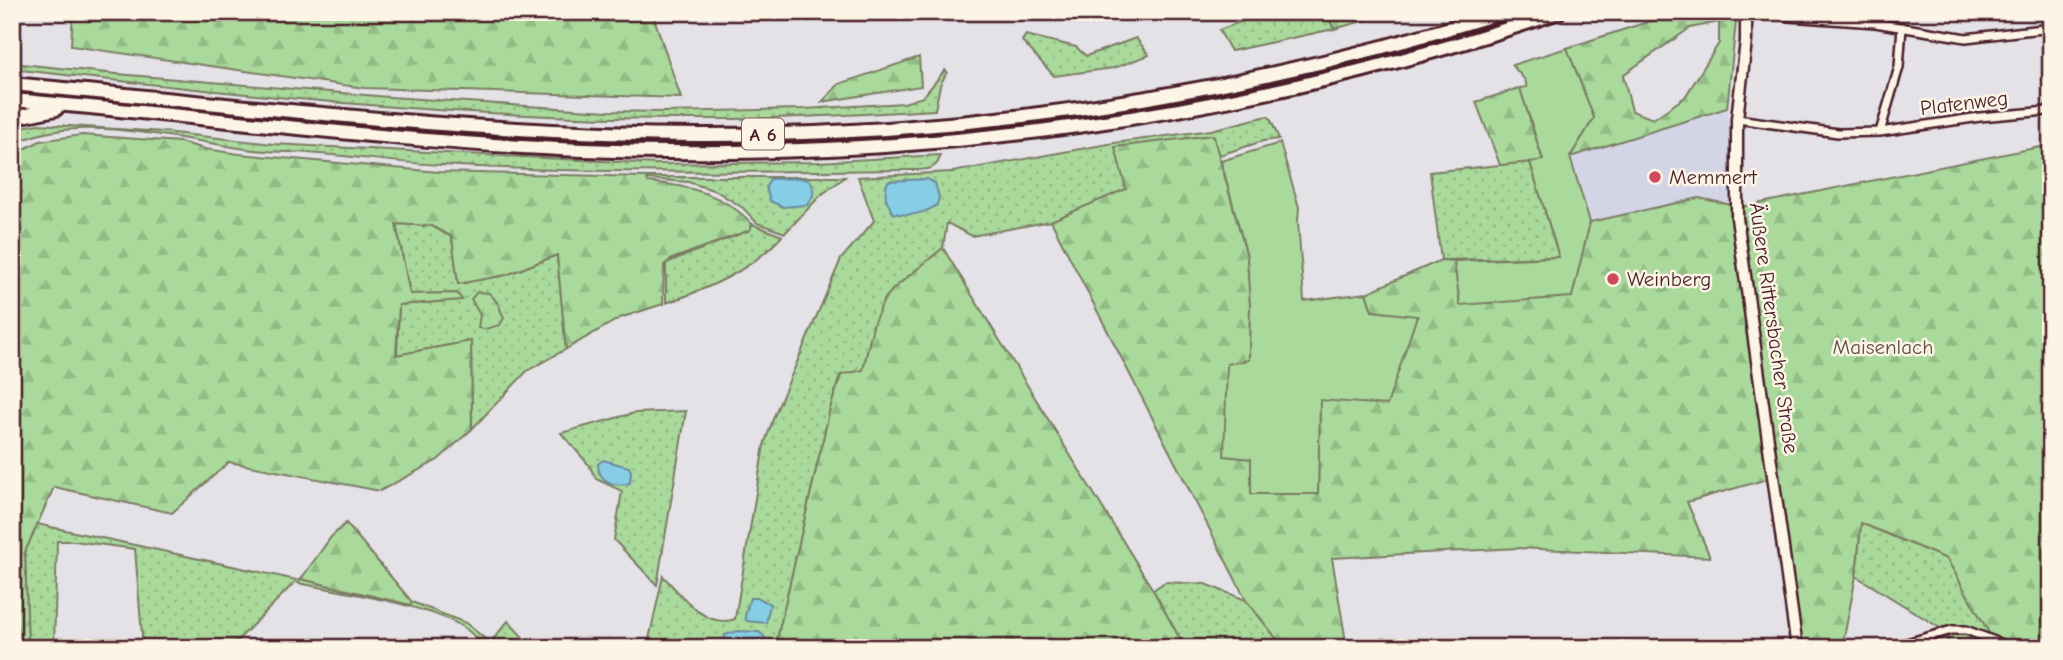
<svg xmlns="http://www.w3.org/2000/svg" width="2063" height="660" viewBox="0 0 2063 660" font-family="'Comic Neue',sans-serif">
  <defs>
    <pattern id="grass-dots" width="8" height="8" patternUnits="userSpaceOnUse" patternTransform="scale(1.75)"><rect width="8" height="8" fill="#a9da9b"/><path d="M2 2h.1M6 6h.1" fill="none" stroke="#93bb86" stroke-width="1.8" stroke-linecap="round"/></pattern>
    <pattern id="forest-firs" width="22" height="20" patternUnits="userSpaceOnUse" patternTransform="scale(1.75)"><rect width="22" height="20" fill="#a9da9b"/><path d="M5 1l3.5 6h-7zM16 11l3.5 6h-7z" fill="#93bb86"/></pattern>
    <pattern id="wetland-marsh" width="20" height="14" patternUnits="userSpaceOnUse" patternTransform="scale(1.75)"><rect width="20" height="14" fill="#a9da9b"/><path d="M1 5h8M5 5V1M11 12h8M15 12V8" fill="none" stroke="#93bb86"/></pattern>
  </defs>
  <rect width="100%" height="100%" fill="#e4e2e6"/>
  <filter id="ink" filterUnits="userSpaceOnUse"><feTurbulence type="fractalNoise" baseFrequency=".0143" numOctaves="2"/><feDisplacementMap in="SourceGraphic" scale="14" xChannelSelector="R" yChannelSelector="G"/><feConvolveMatrix kernelMatrix="1 2 1 2 8 2 1 2 1" color-interpolation-filters="sRGB"/></filter>
  <g filter="url(#ink)">
    <path fill="#d3d5e6" d="M1727,108l14,99 -42,-9 -109,24 -20,-65z"/>
    <path fill="url(#grass-dots)" stroke="#7a7c63" stroke-width="2" d="M1266,12h60l8,17 -103,22 -12,-21z
      M1026,35l50,12 10,9 50,-18 13,17 -35,13 -60,8 -32,-35z
      M12,63l105,11 272,23 218,14 57,1 140,-3 100,-6 19,-6 22,-27 2,2 -7,13 -5,25c-86,5 -172,10 -258,9 -222,-1 -445,-25 -665,-50z
      M1267,116l3,2 9,21 -16,2 -43,14 -7,-20 -98,12 12,42 -76,32 -79,15 -25,-13 -4,25 -50,41 -19,33 -11,48 -23,5 -10,34 -55,239h-128l16,-72c18,18 42,54 72,43l29,-174 10,-29 67,-157 33,-38 -16,-44 94,-5 162,-29 97,-13z
      M38,124l126,8 109,12 385,20 160,-2 122,-7c-1,17 -20,15 -33,15 -156,2 -311,4 -466,-5 -41,-2 -81,-8 -121,-11 -25,-3 -50,-1 -74,-5 -62,-9 -179,-39 -234,-3v-17z
      M1530,162l29,95 -118,3 -11,-88z
      M646,177h199l-25,19 -35,37 -28,-10 -14,-15 -27,-17 -28,-9 -41,-3z
      M396,224l36,2 20,11 6,46 48,-8 51,-20 9,94 -39,22 -55,58 -1,-88 -74,14 2,-50 63,-5 -5,-7 -47,1z
      M752,224l30,12c-30,34 -74,53 -116,67v-40l84,-33z
      M686,411l-29,174 -43,-45 8,-49 -26,-12 -7,-14 -28,-32 73,-20z
      M1861,523l86,36 44,77 -46,-5 -89,-55z
      M37,524l260,56 -67,68h-87l-8,-99 -61,-8h-17l-3,107h-26l-3,-97z
      M301,579l109,26 2,-3 54,21 24,20 18,-22 25,27h-48c-6,-7 -12,-14 -19,-19 -35,-24 -124,-37 -168,-46z
      M1165,582l40,2 41,16 38,48h-99l-32,-58z"/>
    <path fill="url(#forest-firs)" stroke="#7a7c63" stroke-width="2" fill-rule="evenodd" d="M73,12h579l29,86 -317,-10 -293,-42z
      M1326,12h69l-61,17z
      M1678,12h59l-10,96 -157,49 24,-39 -27,-70zM1719,22v21l-34,54 -32,22 -21,-8 -9,-36 67,-47z
      M919,57l2,29 -99,16 17,-18z
      M1520,88l23,73 -43,4 -24,-63z
      M2051,133v515h-40l-20,-12 -44,-77 -86,-36 -5,53 -14,72h-41l-23,-172 -91,26 23,55 -192,-9 -186,10 15,90h-63l-38,-48 -195,-379 75,-32 -11,-42 98,-12 34,121 3,49 -1,56 -22,3 24,95 67,35 2,-94 97,-83 -45,-6 -6,-18 75,-33 13,1 6,44 122,-53 8,-30 109,-24 42,9 304,-61z
      M82,135l98,7 25,7 34,5 200,18 207,5 2,5c39,3 77,12 104,42l-2,6 -78,29 -8,6 -1,39 -43,14 -54,31 -9,-94 -51,20 -48,9 -6,-47 -20,-11 -36,-2 14,70 47,-1 5,7 -63,5 -3,50 75,-14 1,88 -34,31 -58,31 -151,-29 -57,51 -118,-26 -29,65 3,96h-16v-316h5l1,-11 -6,-1v-165l28,-14z
      M943,248l210,342 32,58h-410l55,-239 11,-34 22,-5 11,-48 10,-22 9,-11z
      M346,523l66,79 -1,3 -110,-26 30,-42z"/>
    <path fill="url(#wetland-marsh)" stroke="#7a7c63" stroke-width="2" d="M477,292l12,1 8,9 7,16 -4,7 -15,4 -7,-1 2,-13 -9,-16z"/>
    <path fill="#a9da9b" stroke="#7a7c63" stroke-width="2" d="M1567,48l27,70 -24,39 20,65 -18,75 -112,8 -6,-44 105,-4 -29,-95 13,-2 -23,-72 7,-1 -2,-7 -13,-15z
      M1280,143l19,64 -1,15 6,79 62,-8 6,18 45,5 -30,89 -67,-5 -2,94h-67v-35l-27,-3 3,-92 22,-4 1,-55 -3,-49 -26,-95z
      M1965,628l46,20h-61l-5,-17z"/>
    <path fill="#85cee6" stroke="#6d889b" stroke-width="2" d="M801,178l9,2c5,10 5,16 -3,25l-24,2 -13,-6 -4,-14 4,-8z
      M927,179l8,4 4,14 -2,8c-13,9 -28,12 -44,8 -7,-12 -10,-19 -5,-32z
      M603,460l26,7 2,4 -1,12c-16,5 -32,-2 -32,-19z
      M750,598h9l11,6 -4,19 -19,-2 -2,-5z
      M737,631l22,1 5,4 3,12h-46l4,-13z"/>
    <g fill="none" stroke-linecap="round" stroke-linejoin="round">
      <g stroke="#4a1f2b" stroke-width="12">
        <path id="minor" d="M1775,12l13,5 87,6 91,15 85,-10
          M1902,27l-3,40 -19,65 100,-15 67,-6 4,-5
          M1737,119l101,14 42,-1
          M1889,648l63,-18h14l47,18"/>
      </g>
      <g stroke="#4a1f2b" stroke-width="15">
        <path id="secondary" d="M1746,12v29l-9,78v99l60,430"/>
      </g>
      <g stroke="#4a1f2b" stroke-width="18">
        <path id="motorway" d="M12,84c228,21 457,50 687,51 272,1 544,-41 804,-123
          M12,100c191,16 380,42 572,50 329,13 662,-31 975,-138
          M12,118l44,-9"/>
      </g>
      <use href="#minor" stroke="#fcf5e5" stroke-width="7"/>
      <use href="#secondary" stroke="#fcf5e5" stroke-width="10"/>
      <use href="#motorway" stroke="#fcf5e5" stroke-width="12"/>
    </g>
  </g>
  <g fill="#d1495b" stroke="#fcf5e5" stroke-width="2.5">
    <circle cx="1655" cy="177" r="7"/>
    <circle cx="1613" cy="279" r="7"/>
  </g>
  <g text-anchor="middle" stroke-width="5" stroke-linejoin="round" paint-order="stroke">
    <rect fill="#fcf5e5" stroke="#7f5f63" stroke-width="2" x="742" y="118.5" width="42" height="31" rx="5"/>
    <g font-size="19" font-weight="bold" fill="#4a1f2b">
      <text x="763" y="141">A 6</text>
    </g>
    <g font-size="21" fill="#4a1f2b" stroke="#fcf5e5">
      <text transform="translate(1964 103) rotate(-7)" y="7">Platenweg</text>
      <text transform="translate(1774 328) rotate(82)" y="7">Äußere Rittersbacher Straße</text>
    </g>
    <g font-size="21" fill="#4a1f2b" stroke="#fcf5e5" text-anchor="start">
      <text x="1669" y="184">Memmert</text>
      <text x="1627" y="286">Weinberg</text>
    </g>
    <g font-size="21" fill="#624e47" stroke="#fcf5e5">
      <text x="1883" y="354">Maisenlach</text>
    </g>
  </g>
  <rect width="2063" height="660" fill="none" stroke="#fcf5e5" stroke-width="42"/>
  <rect x="21" y="21" width="2021" height="618" fill="none" stroke="#4a1f2b" stroke-width="2.5" filter="url(#ink)"/>
</svg>
